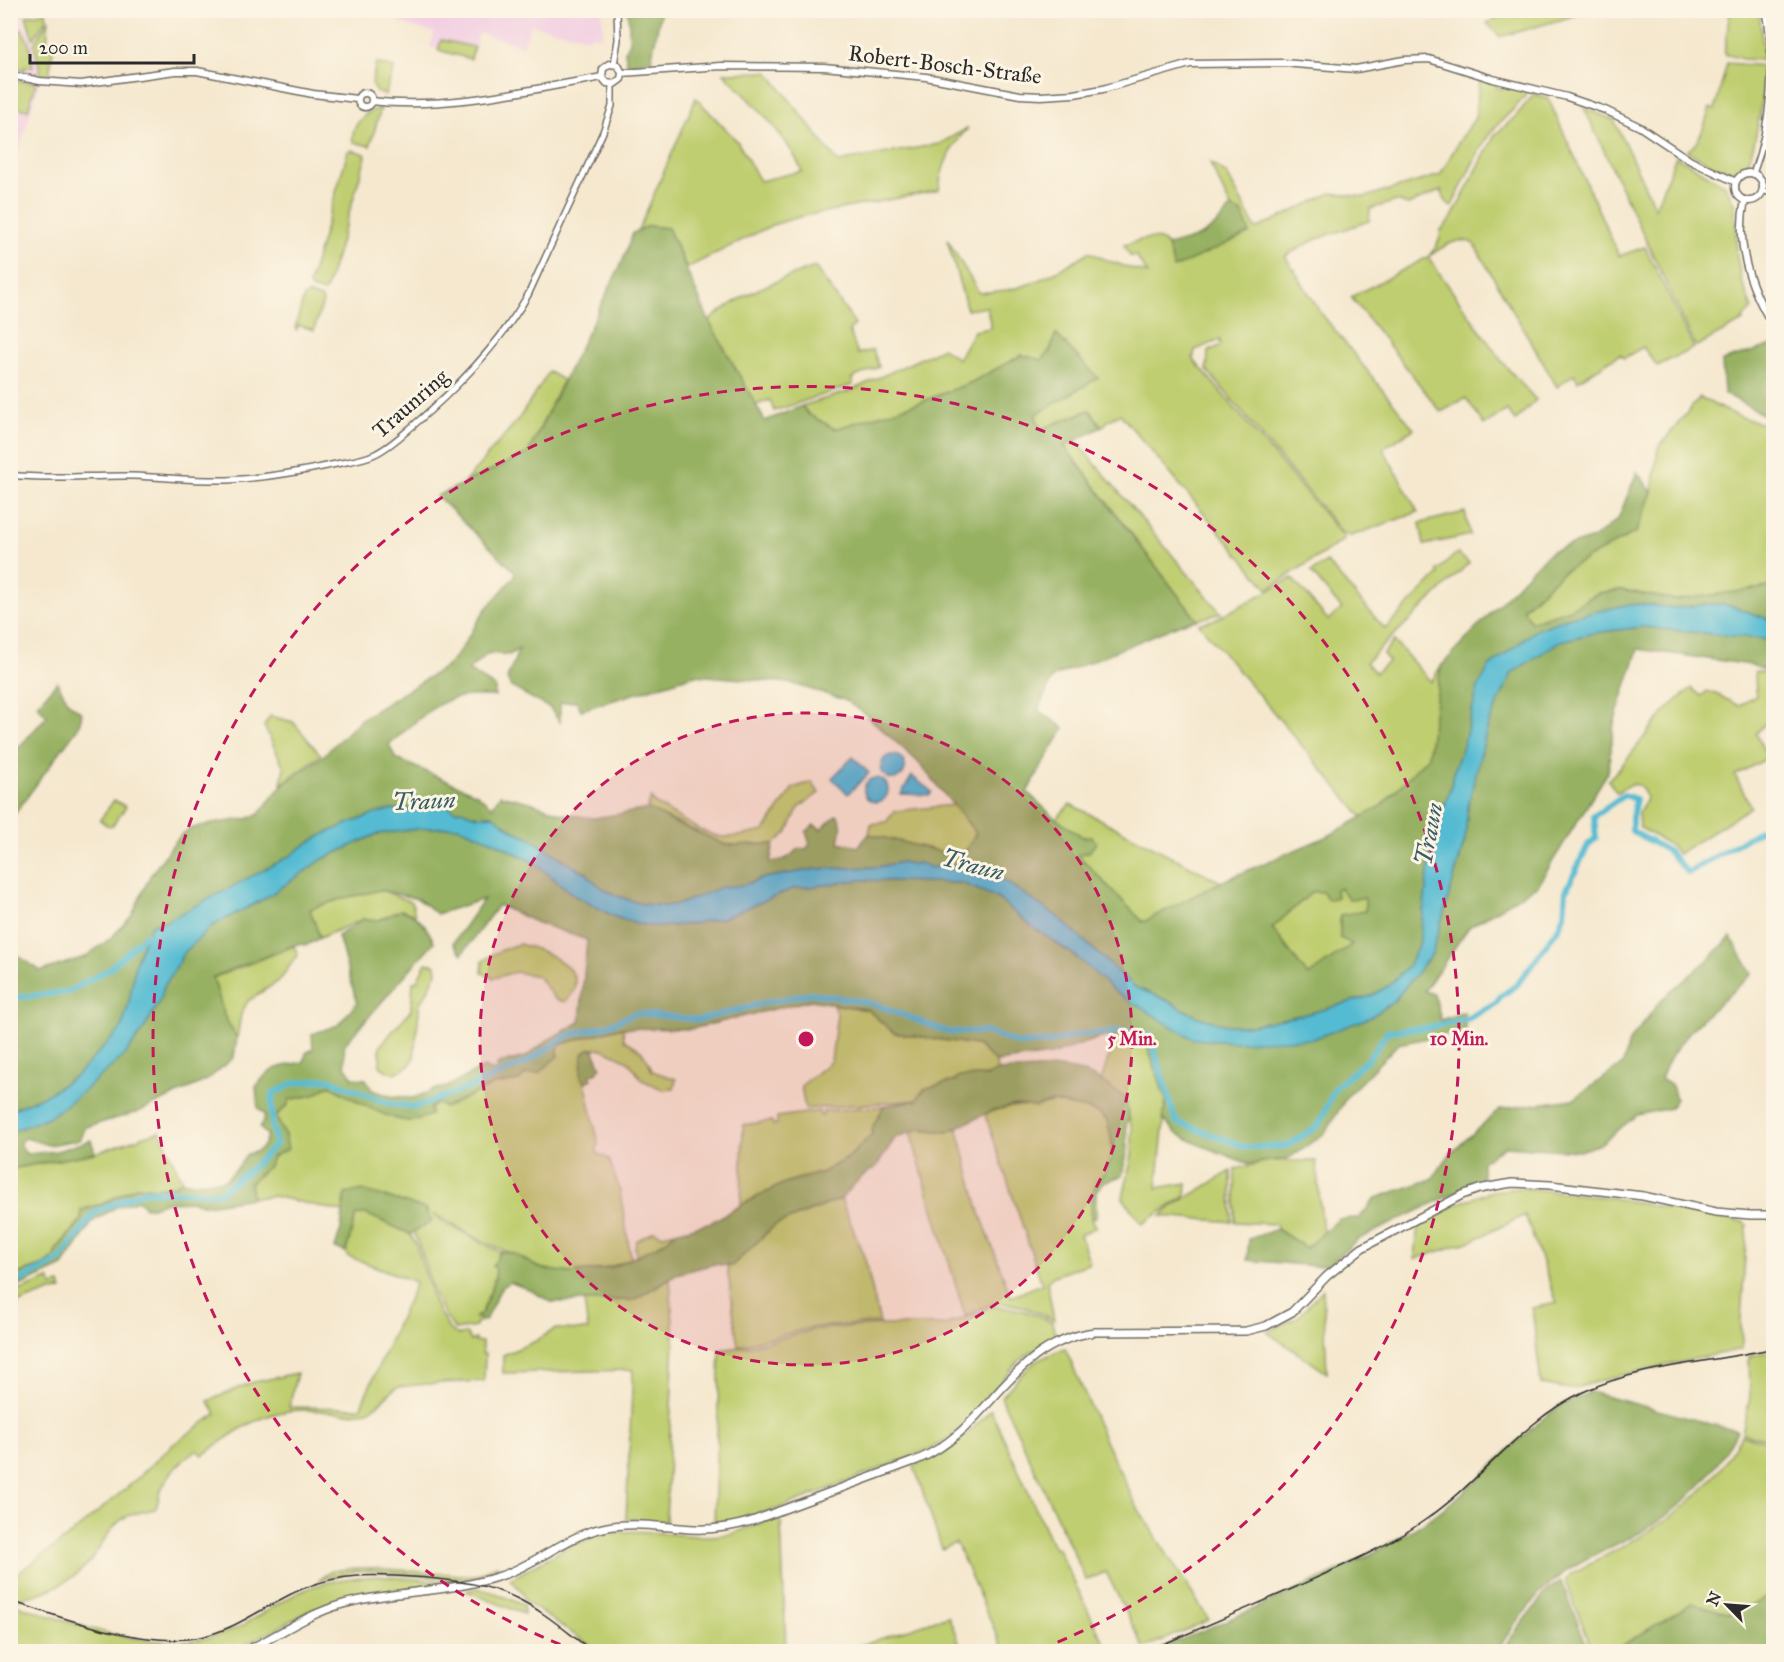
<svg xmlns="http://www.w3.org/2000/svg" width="1784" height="1662" viewBox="0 0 1784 1662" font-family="'IM FELL Great Primer',serif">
  <rect width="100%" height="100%" fill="#fcf5e5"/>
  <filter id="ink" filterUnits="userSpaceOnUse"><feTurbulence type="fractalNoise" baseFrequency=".0167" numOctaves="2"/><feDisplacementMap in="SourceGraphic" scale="12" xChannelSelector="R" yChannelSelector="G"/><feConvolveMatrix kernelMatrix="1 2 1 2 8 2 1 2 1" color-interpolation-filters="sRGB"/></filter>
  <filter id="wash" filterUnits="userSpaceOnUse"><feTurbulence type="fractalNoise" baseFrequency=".008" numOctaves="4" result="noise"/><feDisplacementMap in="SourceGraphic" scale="24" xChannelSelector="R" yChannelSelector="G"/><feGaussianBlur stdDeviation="1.35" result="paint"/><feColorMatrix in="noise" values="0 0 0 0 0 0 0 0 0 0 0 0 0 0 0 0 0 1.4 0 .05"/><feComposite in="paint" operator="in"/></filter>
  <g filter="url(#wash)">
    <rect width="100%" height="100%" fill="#f5e8cf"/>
    <path fill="#f2cfe2" d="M395,10l207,1 1,21 -2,5 -9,-2 -3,3 -58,-13 -8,21 -44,-13 -8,26 -41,-12 4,-14 -34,-10 2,-8 -7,-2z
      M11,11h26l-12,3 -4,5 11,22 8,40 -21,70 -8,18z"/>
    <path fill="#bfce70" stroke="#757c4e" stroke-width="1.5" d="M1512,11v-1l79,1 -91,26 -13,-14z
      M1730,11h29l5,46 -4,3 -17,-1 -19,-5z
      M46,12l1,6 -14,21 -7,-23z
      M49,19l-2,23 7,1 -5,33 -8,-1 -7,-31z
      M19,30h3l7,13 4,24h-8v3l-14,-3z
      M441,40l33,7 -3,12 -33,-9z
      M376,63l18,5 -9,27 -9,-3 -4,-9z
      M1727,63l37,3c-1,34 -5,65 -16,97l-16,9 -24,-9 -21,-12c14,-8 18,-29 23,-43l5,1z
      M768,72l70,90 101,-18 29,-16c-17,18 -27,37 -29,62l-140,27 -27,8 -85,43 -19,-40 -20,-2 -10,5 58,-133 41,43 23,40 42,-10c-16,-38 -50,-68 -78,-98z
      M11,79l25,4 -8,27 -17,-4z
      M1480,79l18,5 -1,4 6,1 1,-3 22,5 1,2c-12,18 -30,29 -41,46 -13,21 -23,46 -35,68l-6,-7 -4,-10 -33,15 -11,-4 -27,8 -1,12 -55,19 -29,16 36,57 93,116 -31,19 35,64 -67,24 -8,-2 -136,-164 1,-18 13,-7 -1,-5 -25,10 -2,9 152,180 -77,50 -148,-175 -11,6 -7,7 -13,-17 -48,19 -6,-14 21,-81 -6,16 -8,11 -20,-6 -50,27 -51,20 -86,27 -27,-15 -6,-8 48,-15 93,-43 15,11 16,-28 17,-3 -4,-21 -20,3 -20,-71 32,54c9,-1 19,-2 28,-3 29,-5 58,-23 82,-38l20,9 39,13 -12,-18h-6l-6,-11c12,-3 33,-13 42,0 5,5 6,17 9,23l67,-55 -11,-5 -21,-45 17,11 29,55 75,-36 34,4 75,-22 18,-32 17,-25z
      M1534,94l14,4 71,158 26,-9 49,101 -37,18 -14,-19 -19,11 -4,-4 -42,27 -4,-7 -17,13 -83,-143c-15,-10 -33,4 -46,13l75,106 33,37 -21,21 -8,-11 -23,15 -18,-27 -25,14 -90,-115 77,-40c8,-9 12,-15 13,-27l10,-11 44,-84 21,-19z
      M381,108l-11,38 -17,-4c-3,-16 12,-31 28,-34z
      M1584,108l30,12 41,88 21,-52 49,29 10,21 2,51 4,21 11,31 -9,9v3l-46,25 -2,-1z
      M351,150l14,4 1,2 -40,134 -3,2 -12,-3 -2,-5 39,-133z
      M815,267l38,54 2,4 -6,5 9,24 15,-4 6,17 -27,11 1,7 -79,26 -4,-11 -14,5 -47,-84c30,-27 69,-41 106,-54z
      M308,294l13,4 2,3 -9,29 -16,-5 -1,5 -2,-2 9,-31z
      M549,372l14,8 -35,73 -64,30 56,-66z
      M1700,397c20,12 50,25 73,29v162l-96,12 -56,-10 -23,3 -28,16 -39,13 -8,-13 41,-38 72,-39 16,-40 6,-44z
      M1075,440l146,173 -24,7 -133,-175z
      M1465,512l5,23 -46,10 -4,-22z
      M1457,553l12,10 -103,99 9,11 14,-12 -6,-7 11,-13 37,41 10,-16 -13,91 -48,50 -18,10 -163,-193 17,-5 76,-41 36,42 14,-11 -31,-37 16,-10 58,67 54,-55 -2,-3z
      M1755,671l18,3 1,39 -18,21 12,24 -33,17 16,32 -73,47 -8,-9 -31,-18 -1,-14 8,-13c-3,-22 -16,-17 -29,-7l-9,-13c19,-18 32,-39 49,-59 10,-13 22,-23 35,-33l9,8 6,-5 11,4 21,11 17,-10z
      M270,716l23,6 28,33 -40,29 3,-17 -20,-41z
      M812,782l7,11 -18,13 -4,5 -10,22 -13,11 -48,1 -79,-36 4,-11 3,5c18,10 47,31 68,34 14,1 28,-3 42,-6l29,-43z
      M114,800l12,7 -14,19h-4l-8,-6z
      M1070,804l151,78 -77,41 -66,-68 5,-18 -27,-18z
      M954,805l22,28 -14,24 -93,-23 2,-10 15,-2 9,-11z
      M1340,888l26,10 -1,14 -12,32 -45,32 -36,-48 40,-36z
      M381,890l31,12 3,13 -14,-5 -22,10 -16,-1 -43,19 -11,-29 35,-11z
      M519,944c24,5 79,28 46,58l-10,-3 -17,-23 -23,-4 -21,6 -12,-5 1,-12c11,-8 22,-13 36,-17z
      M294,946l4,8 -18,26 -32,21 -7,13 -4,24 -12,-20 -12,-40z
      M426,963l10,2 1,7 -14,28 -3,2 -6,56 -5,8 -14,7 -8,-2 -7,-5v-20l31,-36 2,-28h3z
      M832,1004l36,6 26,23 83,12 19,17 1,9 -9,5 -31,1 -2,4 -31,8 -6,11 -113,9 -4,-23 30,-25 6,-47z
      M618,1028h5l1,12c15,7 23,15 28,31l24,8 -2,10 -10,1 -22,-10 -14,-19 -25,-12h-15l-7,28 4,5 13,59 -1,12 12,6 11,32 11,68c-29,13 -60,18 -90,9 -10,-3 -19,-11 -29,-15 -28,-9 -53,-25 -78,-39l9,8 57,30 -6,14 2,2c-1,20 -9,27 -14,45l-6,4 9,3 -9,3v4l-21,3c-10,-14 -19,-29 -24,-45 -6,-19 -9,-36 -18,-54l19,-10 -89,-19 1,10 -71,-16 -21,2 -2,-15 19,-17 16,-31 -9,-19 12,-11v-5l26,-5 15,-10c25,17 52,27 80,36l29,-18 7,5 48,-23 26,-4 7,-7 13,-1 19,-28z
      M1115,1037l31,2 20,61 -9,88 30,-5 -1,13 -44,28 -19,-26 9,-43v-25l-7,-32 -24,-17z
      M1053,1102l34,7 13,5 7,7 4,11 1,26 -5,11 -11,14 -5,36 5,8 -16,8 10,28 -36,13 -7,6 7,38c-17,-8 -42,-20 -61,-16 -9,2 -19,8 -28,12l-55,-184 9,-3 28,3 10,-5 23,86 31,84 31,-13 -57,-170c22,-11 45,-6 68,-12z
      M884,1106l-11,20 -1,8 -22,22 -26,16 -37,10 -46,23 2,-80 29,-4 1,4 4,-1v-7l42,-6 1,5 3,-1v-4z
      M160,1131l22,50 -10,5 -17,2 -18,-2 -34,18 -22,6v10l-24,29 -5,11 -10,6 -31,10v-107l84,-16z
      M1269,1161h47l7,72 -17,15 -29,-19 -1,-5 -41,-2v-53z
      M1231,1171l1,51 -71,-6 10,-9z
      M1525,1188l87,10 131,24 4,4 -6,93 1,30 -116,25 -55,15 -30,-5 -9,-76 25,-5 -32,-88 -54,26 -56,18 3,-36 46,-22 28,-10z
      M841,1199l24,60 15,64 -65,4 -77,19 -11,-80h5l43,-41z
      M366,1214l44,20 6,10 19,61 14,24 9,6 9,-1 4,7 4,-2v3h7v12h3l-1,27c-15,1 -79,3 -88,7 -10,6 -17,19 -29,23 -20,5 -44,-1 -65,-1 -39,0 -68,22 -99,45l-7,-5c-16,12 -27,22 -35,40 -3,7 -2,13 -6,19 -10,2 -23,4 -31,9 -20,13 -26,40 -45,54 -12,10 -30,19 -45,23 -7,2 -12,2 -18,5l-5,-1v-21l53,-38 66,-55 41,-39 45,-32 -8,-13 42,-18 47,-10 -8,34 71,1 56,-126 -69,-26 -1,-4 9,-37z
      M654,1231l9,4 13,-3 -11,10 -28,14 -2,-8 1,-7z
      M670,1278l4,61 -8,183 -40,-3 7,-149 -130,3v-18l33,-14 19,-12 33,1 -4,-30h50z
      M49,1279l3,7 8,-2 2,6 -11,1 -40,15v-12z
      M1323,1289l4,84 -60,-41 30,-14z
      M993,1307c21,0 41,5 59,15l4,17 -25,13 -15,12 -50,59 -11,11 -22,14 -156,61 -63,16 6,-175 35,-5 62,-16 63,-4h65z
      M1065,1348l41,95 31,64 72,113 -65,28 -38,-76 -20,8 -85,-183 22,-24 13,-12z
      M1773,1351v86h-20l-11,-4 8,-36 -1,-41z
      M991,1410l63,139 3,-2 51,104h-104l-48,-108 -14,6 -28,-83c39,-16 49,-27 77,-56z
      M1741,1435l12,4 20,1v155l-42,19 -39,-11 -79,48h-20l-27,-68v-4l8,-7c69,-36 131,-64 167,-137z
      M778,1517l3,6 5,128h-187l-73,-49 -4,-11 -12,-12c30,-16 67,-41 100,-46 40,-6 80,8 120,1 16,-4 32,-12 48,-17z
      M497,1565l-1,6 -4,3 -29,6 -87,-9h-21l-37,9 14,-9 23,-3h21l85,7h16z
      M378,1576l75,6 -71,10 -42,8 -36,14 -71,37h-222v-41l6,-5c66,21 144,54 213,26 25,-10 47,-29 72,-40 24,-11 50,-14 76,-15z
      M477,1588l21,6 25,11 1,9 -58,-23z
      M948,1616l15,35h-129l34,-8z"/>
    <path fill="#97b162" stroke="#616e46" stroke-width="1.5" fill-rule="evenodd" d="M628,11h33l-10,50 -24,4 -2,-14 5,-9z
      M1231,208l11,5 8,20 -76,35 -7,-23c32,-5 44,-12 64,-37z
      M648,226l20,2 41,93 56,100 37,-15 6,8 27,15 86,-27 51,-20 50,-27 20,5 8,-10 6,-16 42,44 -63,37 6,14 49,-19 12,17 -38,19 133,174 -14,3 -130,54 -15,33 26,18 -37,64 29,27 27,18 9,-1 4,7 -7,9 -11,3 65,67 78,-40 109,-47 50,-28 48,-50 13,-91 91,-97 20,-18 42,-13 24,-19 19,-47 15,20 -16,40 -72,39 -41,37 8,14 39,-13 28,-16 23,-3 56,10 92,-13 4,1v33l-41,-15 -21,-2 -36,4 -36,-4 -103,26 -47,37 -11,20 -16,63 -5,11 -8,32 -14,38 -4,18 -12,96 -11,21 -20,20 -17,10 -60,17 -63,13 -23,-1 -27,-8 -34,-18 -29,-12 -77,-70 -58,-39 -15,-7 -46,-5 -7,2 -13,-5 -7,1 -10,-2 -24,5 -63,2 -51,9 -21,7 -21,3 -43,16 -14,2 -23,-2 -25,-8 -13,-7 -13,-10 -5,-7 -7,-2 -52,-34 -11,-4 -24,-17 -13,1 -9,-2 -8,-4 -7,1c-11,-10 -24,-2 -36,-2 -10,0 -19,-1 -28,1 -25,5 -81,27 -98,45l-98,52 -30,15 -10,1 -9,12 -10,26 -7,42 -8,26 -44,46 -29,19 -37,16v-159l30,20 44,-14 27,-20 20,-22 18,-39 24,-33 8,-9 8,-5 20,-5 36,-5 12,-4 24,-30 40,-28 39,-38 86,-53 12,-14 26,-42 29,-33 1,-5 -78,-76 91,-43 95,-193 10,-27zM519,649l-12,30 4,8 39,21 10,14v-19l17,-2 4,9 114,-35 95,8 55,17 20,14 53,48 58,71 -14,24 -93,-23 -11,13 -19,-5c2,-10 5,-18 -2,-27l-16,14 -7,-4 -8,7 4,12 -4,5c-11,-3 -12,7 -21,10 -5,2 -11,2 -15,3l4,-18 -48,1 -51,-22 -26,-14 -55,9 -31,-4 -33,-12 -30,-7 -8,12 -15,-13 -82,-36 -6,-14c21,-16 45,-44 72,-47 11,-2 23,-1 34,-1v-9l-27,-17 21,-17 20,2zM1340,888l9,11 16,-1v13l-25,4v23l12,6 -44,32 -36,-48 40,-36h11l5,8 9,-3 -1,-8z
      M1773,345h1l-1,75 -49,-27 -2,-32z
      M1642,627l121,12 10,3v31l-22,-8 -113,-16 -24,74 -6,49 -70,113 -69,42 -45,64 10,3 7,26 23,-8 2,18 -68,14 -50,51 -23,38 -36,25 -40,6 -49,-19 -24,-12 -13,-14 3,-19 -21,-60 -43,-3 -51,18 -55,7 -19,-17 -83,-12 -26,-23 -57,-10 -120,29 -73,-1 -60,17v11l-19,17 -13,1 -7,7 -26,4 -48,23 -7,-5 -8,4 1,8c-7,2 -16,6 -23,6 -22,-2 -60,-24 -78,-36l-16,10 -25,5 -1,5 -12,11 9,19 3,14 -16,8 -3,9 -19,17 2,15 -46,7 -13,-4 -27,1 -14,5h-7l-7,-7 -22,7 -23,14 -30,45 -52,24v-14l31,-10 10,-6 5,-11 24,-28v-11l22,-6 34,-18 18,2 17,-2 10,-5 13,2 8,-2h16l7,-2 12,-12 9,-13c13,-2 17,-6 20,-19l-7,-7 5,-13 -7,-7 -2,-21c14,-21 24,-21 48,-25l2,-9 7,-4 -1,-15 26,-9 19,-22 -19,-67 25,-17 16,1 22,-10c18,6 25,15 33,32l-90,103 1,21 8,12 13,1 6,11 18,6 23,2 23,-9 11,-2 37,-20 8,4 5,-2v-5l29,-7 22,-17 32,-18 7,-82 -49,-17 -40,-18 -36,49 -9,-11 31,-44 -47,15 -19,-15 -37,-9 -37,8 -34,11 10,29 -13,7 -10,-1 -84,33 12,41 12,20 -3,19 -27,23 -69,32 -52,15 -7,13 -31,5 -22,-7 -7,4 7,12 31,-3 34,-11 4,13 -84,16v-37l39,-16 24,-17 50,-43 18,-24 20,-36v-8l18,-27 2,-6 30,-29 52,-27 59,-40 54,-25 49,-6 33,-1 34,14 43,23 39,32 40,21 22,7 24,3 30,-3 32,-6 69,-29 68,-9 102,3 35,15 34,28 162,113 176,-21 25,-17 38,-47 33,-114 3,-35 20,-80 24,-52 48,-32 34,-8z
      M57,682l12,21 13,10 -3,13 -68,93v-77l8,5 28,-31 -10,-11z
      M1731,937l21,37c-33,31 -76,60 -91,105l11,7 4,13 -6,9 -33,7 -37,29 -20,7 -75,-5 -23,16v18l-125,60 -27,24 -14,2 -69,-6 2,-21 28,-10 29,19 33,-29 20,-1 17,-20 56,-19 19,-26 49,-44 74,-10 49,-35 6,-22 32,-42 48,-41z
      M588,1049h5l8,18 -5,6 -6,2 2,4 -7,3 -4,-5 1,-22z
      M1057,1068c31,2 43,11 68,30l4,20 -3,7 2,24 -6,27 -18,6 -8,9v26l-5,2v-21l6,-15 10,-14 5,-11 1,-13 -6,-24 -7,-7 -13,-5 -34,-7 -17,5 -20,-2 -24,6 -45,21 -28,-3 -24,9 -18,28 -18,13 -18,20 -66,26 -43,41 -18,-2 -38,10 -42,26 -83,2 -19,-11 -22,-9 -9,6 -16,32 -10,-2 7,-5c5,-18 13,-25 14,-44l-3,-3 7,-14 13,1 26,15 30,5 42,-5 54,-26 11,-10 36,-10 29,-17 46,-23 37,-10 26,-16 22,-22 1,-8 11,-20 33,-6c4,-15 24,-15 38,-19l2,-4 31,-1 9,-5z
      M362,1190l64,19 6,12 -22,13 -44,-20 -10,1 -10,37 -11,-4 6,-19 4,-35z
      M1590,1392l147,39c-22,44 -53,77 -96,101 -26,14 -56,24 -80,43 -27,20 -46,50 -65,76h-342c90,-39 189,-75 271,-129 45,-30 79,-71 120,-105l15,-11z
      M1561,1581l28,70h-88l47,-61z
      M1773,1595v56h-160l79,-48 39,11z"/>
    <path fill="#54bbd2" stroke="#40737e" stroke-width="1.5" d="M1639,604l36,4 36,-4 21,2 41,15v21l-10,-3 -121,-12 -48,6 -34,8 -48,32 -24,52 -20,80 -3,35 -33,114 -38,47 -25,17 -56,21 -77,3 -43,-3 -75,-45 -44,-39 -43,-29 -34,-28 -35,-15 -102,-3 -68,9 -69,29 -32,6 -30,3 -24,-3 -22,-7 -40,-21 -39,-32 -43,-23 -34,-14 -33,1 -49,6 -54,25 -59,40 -52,27 -30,29 -2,6 -17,27 -1,8 -20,36 -18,24 -50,43 -23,17 -40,16v-22l37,-16 29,-19 44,-46 8,-26 7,-42 15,-36 14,-3 127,-67c18,-18 72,-39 98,-45 11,-2 21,1 32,-1 8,-1 15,-4 23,-5l10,7 7,-1 8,4 9,2 13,-1 24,17 11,4 52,34 7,2 5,7 13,10 13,7 25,8 23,2 14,-2 43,-17 21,-2 21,-7 51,-9 63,-2 24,-5 10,2 8,-1 12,5 7,-2 46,5 15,7 58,39 77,70 29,12 34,18 27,8 23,1 63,-13 60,-17 17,-10 20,-20 11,-21 12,-96 4,-18 14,-38 8,-32 5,-11 16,-63 11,-20 47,-37 31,-12 59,-13z
      M881 767a12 12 0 1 1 24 0a12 12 0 1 1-24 0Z
      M853,757l16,16 -21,21 -16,-16z
      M912,776l20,16 -2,3 -29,-1z
      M864 790a12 12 0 1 1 24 0a12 12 0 1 1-24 0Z"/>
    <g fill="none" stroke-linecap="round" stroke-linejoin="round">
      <path stroke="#54bbd2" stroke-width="6" d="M10,998l58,-6 41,-23 37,-34h7
        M10,1285l49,-24 36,-49 49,-21 75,2 33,-25 24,-24 -4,-20v-30l22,-11 34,-4 62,25 26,3 52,-19 57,-25 44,-28 37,-9 30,-13 63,7 61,-16 51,-11 60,10 77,29h39l32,12 32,-2 27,-7 44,-4 28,5 26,86 70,25 41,-1 32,-21 16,-37 34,-30 19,-27 37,-3 42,-9 29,-16 5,-7 16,-11 42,-58 5,-12 2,-24 22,-46 8,-7 -2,-22 30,-21 12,4 -4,19v13l36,20 20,22 86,-51"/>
    </g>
  </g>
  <g filter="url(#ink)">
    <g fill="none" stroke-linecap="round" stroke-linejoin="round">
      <g stroke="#726d64" stroke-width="8">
        <path id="tertiary" d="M614,64l4,-24 -1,-30
          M1753,174c19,-51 22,-110 13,-164
          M1762,190l12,4
          M10,475c41,5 82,0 123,1 31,1 63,5 95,4 33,-2 66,-7 99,-14 15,-4 34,-5 48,-12 15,-7 27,-19 40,-30 43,-37 84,-79 113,-129l75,-163 9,-26v-22"/>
      </g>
      <g stroke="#726d64" stroke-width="9">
        <path id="secondary" d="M622,73l99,-7 103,1 102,10 94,18 21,1 33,-2 29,-5 87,-25 93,-1 73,6 48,-9 25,-1 64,20 74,18 38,13 35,17 51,34 45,21
          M10,75l30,6 41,3 94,-13h22l116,23 44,5
          M602,77l1,-8 6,-5 9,1 4,8
          M602,77l5,6 7,1 7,-5 1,-6
          M358 100a7 7 0 1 1 14 0a7 7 0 1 1-14 0Z
          M372,101c74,9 157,-11 230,-24
          M1735 187a14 14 0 1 1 28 0a14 14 0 1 1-28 0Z
          M1745,200c-10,45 5,89 29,127"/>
      </g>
      <g stroke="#726d64" stroke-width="10">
        <path id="primary" d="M244,1652c33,-16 63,-38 99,-48 51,-14 106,-11 157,-28 36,-11 65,-40 103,-48 26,-6 51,-2 77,0 25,3 49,0 72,-7l165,-61c74,-31 90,-115 177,-128l152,-1 20,-5 26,-14 35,-36 35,-28 100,-53 17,-6 21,-4 12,-2 38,2 93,11 73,16 34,3h24"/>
      </g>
      <use href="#tertiary" stroke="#fff" stroke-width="5"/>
      <use href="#secondary" stroke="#fff" stroke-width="6"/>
      <use href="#primary" stroke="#fff" stroke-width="7"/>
      <path stroke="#2b2b2b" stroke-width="1.5" d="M10,1601c56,17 128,46 186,37 40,-7 70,-34 106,-49 41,-18 83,-14 126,-11 30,3 59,6 88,20 28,13 53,36 78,54
        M1145,1652c51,-22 101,-43 151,-65 44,-20 89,-39 129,-67 56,-38 96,-99 158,-128 60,-28 128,-29 191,-44"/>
    </g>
  </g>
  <circle cx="806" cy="1039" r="326" fill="#c2185b" fill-opacity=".12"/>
  <g fill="none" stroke="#c2185b" stroke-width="3" stroke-dasharray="10 8">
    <circle cx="806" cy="1039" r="326"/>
    <path d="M577 1651A653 653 0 1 1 1035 1651"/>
  </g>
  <g text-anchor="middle" stroke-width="6" stroke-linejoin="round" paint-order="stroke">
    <g font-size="22" fill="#2b2b2b" stroke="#fcf5e5">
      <text transform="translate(945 64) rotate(7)" y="8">Robert-Bosch-Straße</text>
      <text transform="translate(410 403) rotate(-41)" y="8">Traunring</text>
    </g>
    <g font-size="24" font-style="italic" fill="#395d65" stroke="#fcf5e5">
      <text transform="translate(424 801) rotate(-2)" y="8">Traun</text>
      <text transform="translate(1429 834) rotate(-79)" y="8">Traun</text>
      <text transform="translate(973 865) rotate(15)" y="8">Traun</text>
    </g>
  </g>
  <circle cx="806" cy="1039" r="9" fill="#c2185b" stroke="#fcf5e5" stroke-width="3"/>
  <g font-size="18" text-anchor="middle" font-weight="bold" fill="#c2185b" stroke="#fcf5e5" stroke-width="6" stroke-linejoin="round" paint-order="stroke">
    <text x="1132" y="1045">5 Min.</text>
    <text x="1459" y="1045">10 Min.</text>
  </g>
  <rect width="1784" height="1662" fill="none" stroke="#fcf5e5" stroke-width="36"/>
  <g transform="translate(1727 1605) rotate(295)" stroke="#fcf5e5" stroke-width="4.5" paint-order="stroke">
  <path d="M0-4.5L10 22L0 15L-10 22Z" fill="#2b2b2b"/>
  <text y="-9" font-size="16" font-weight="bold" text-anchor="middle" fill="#2b2b2b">N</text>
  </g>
  <path d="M30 54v9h164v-9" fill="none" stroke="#2b2b2b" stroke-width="3"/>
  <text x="39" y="54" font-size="18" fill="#2b2b2b" stroke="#fcf5e5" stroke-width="4.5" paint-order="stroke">200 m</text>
</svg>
